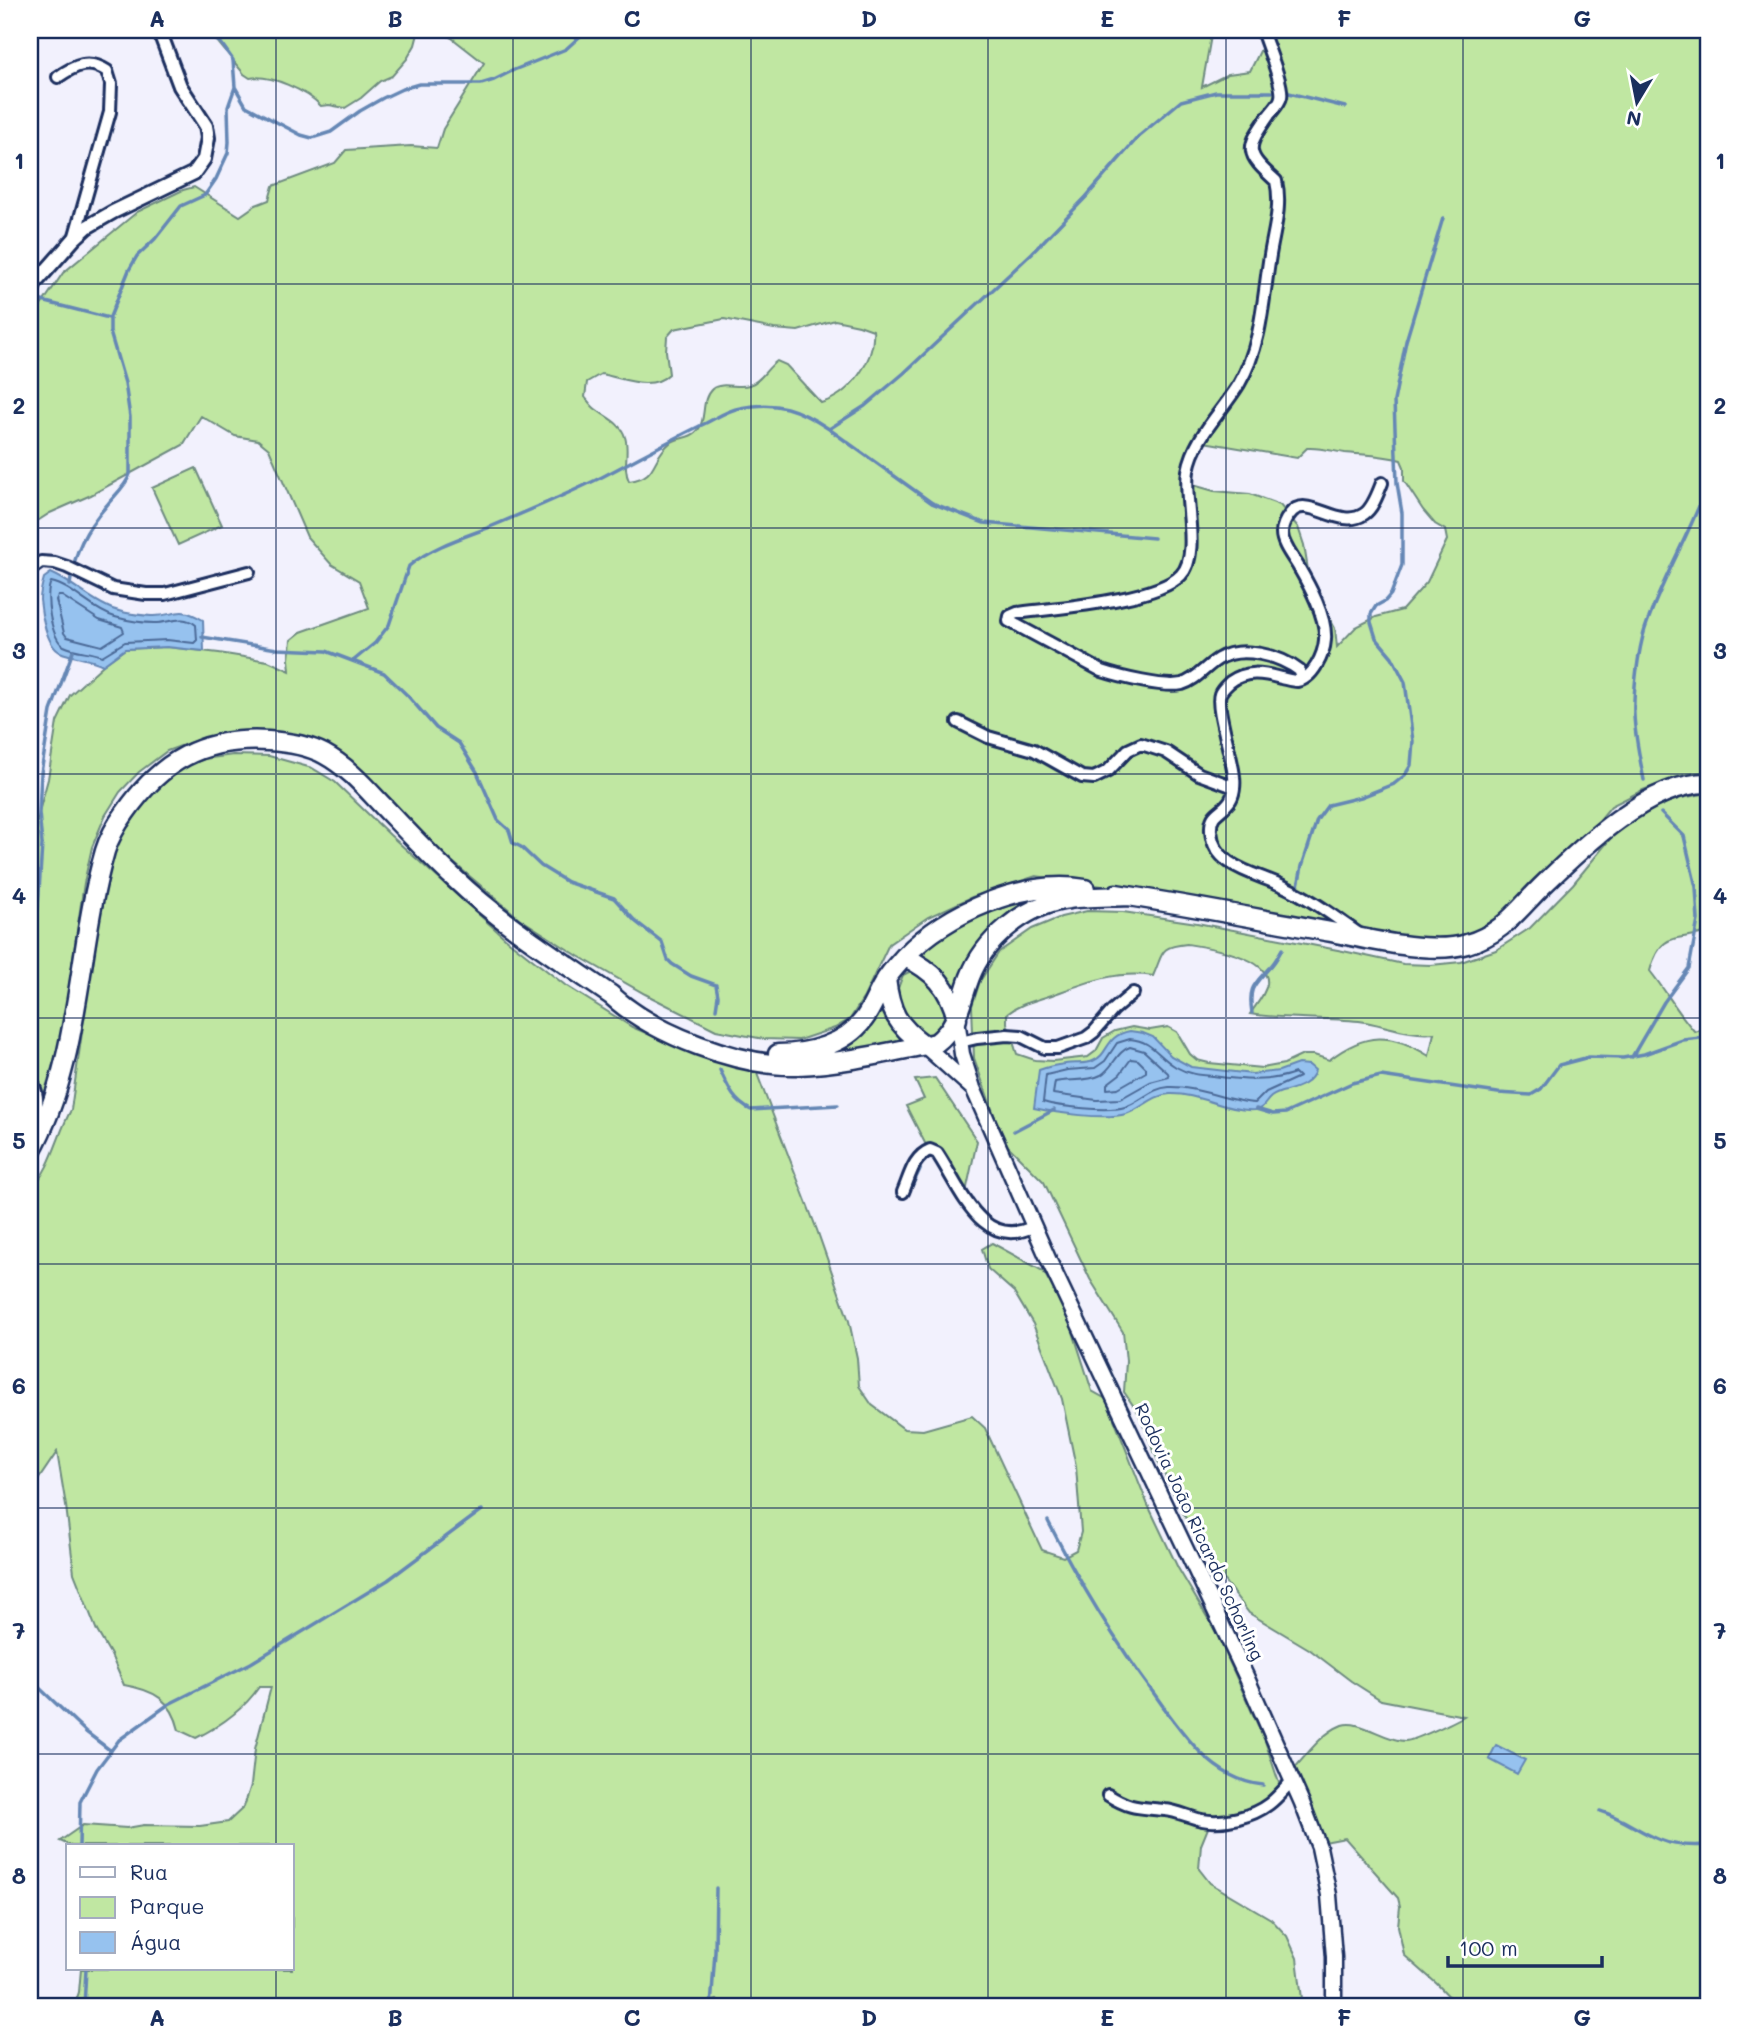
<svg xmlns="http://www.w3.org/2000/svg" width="1739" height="2037" viewBox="0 0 1739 2037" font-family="Mali,sans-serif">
  <rect width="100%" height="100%" fill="#f2f1fd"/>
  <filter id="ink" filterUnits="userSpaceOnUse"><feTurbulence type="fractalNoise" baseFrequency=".0143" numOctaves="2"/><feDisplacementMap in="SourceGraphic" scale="14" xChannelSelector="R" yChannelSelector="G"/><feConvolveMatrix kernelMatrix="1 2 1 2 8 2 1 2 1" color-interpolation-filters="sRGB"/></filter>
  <g filter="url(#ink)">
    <path fill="#c0e7a2" stroke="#6e8b80" stroke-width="2" fill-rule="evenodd" d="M202,30h217l-4,15 -8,14 -15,17 -12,5 -19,17 -16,10 -16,-3 -8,1c-14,-15 -51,-32 -71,-28l-6,-4 -32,-39z
      M437,30h775l-10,57 26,-13 22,-3 13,-26v-15h446v743l-33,5 -33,12 -32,16 -28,34 -96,92 -57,13 -302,-55 -92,-14 -64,21 -44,20 -39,27 -25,53 -14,22 -15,9 -36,12 -35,-1 -48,-9 -71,-36 -67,-38 -59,-38 -116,-98 -56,-54 -115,-31 -32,4 -33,12 -28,21 -19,20 -15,24 -13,31 -8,36 -22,151 -17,57 -12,33 -3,4v-269l5,-13 -1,-16 14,-51 9,-57 13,-27 33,-30 22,-16 42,-2 52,6 49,8 22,10 -1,-12 2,-19 10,-8 68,-24 -10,-27 -28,-17 -24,-27 -38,-88 -11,-9 -23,-4 -34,-20 -18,29 -92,50 -41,18 -11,7 -9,-1v-197l33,-49 74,-61 46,-22 11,-3 46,29 16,-11 13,-5 4,-14 62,-23 11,-13 65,-4 26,2 6,-19 41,-66 -32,-25zM724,319l50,10 24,2 37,-11 24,5 14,5c3,30 -23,65 -52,73l-35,-38 -9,-4c-10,6 -15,20 -28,24 -11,4 -27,-4 -37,4 -12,11 -5,30 -14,41 -7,9 -20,7 -28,13 -20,16 -11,34 -41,38 -7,-15 1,-29 -4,-44 -4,-14 -18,-19 -28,-27 -5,-3 -8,-8 -12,-13l2,-15 14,-8c22,4 50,18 68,0l-3,-23 1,-14 7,-8zM1192,440l105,18 10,-10c13,-1 25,3 38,5 19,2 37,2 56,7l3,7v14l19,29 12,14 10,6 2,10 -20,42 -25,28 -26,7 -20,10 -19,20 -2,-19 -13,-23 -14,-35 -4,-25 -6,-18 -18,-22 -30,-11 -36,-3 -28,-8 -3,-18z
      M196,468l26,57 -44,20 -26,-57z
      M233,755l36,1 43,12 23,14 55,53 115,103 60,47 67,42 80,34 44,10 61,159 32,91 8,37 2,28 13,19 32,24 19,1 49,-14 13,12 57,122 21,7 13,-7 5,-18 -5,-65 -14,-68 -29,-75 -19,-32 -26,-23 -6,-20 10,-6 51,28 23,39 26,81 14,8 42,106 30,63 38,64 49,109 18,54v4l-15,12 -19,-2 -37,9 -11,27 -2,24 11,14 61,36 16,17 10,22 6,49h-580l-6,-7 -25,7h-618l5,-15 2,-23h211v-123h-221l-11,-5 23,-16 44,3 17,-3 56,1 28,-4 16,-15 7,-22 4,-36 16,-62h-12c-15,22 -39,39 -63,51l-17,-8c-7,-30 -25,-40 -55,-45l-13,-30 -14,-24 -23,-58 -8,-67 -9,-54 -27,40v-302c22,-21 27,-55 41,-80l23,-162 17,-95 25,-48 41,-36 27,-10z
      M1709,793v139c-34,9 -48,-1 -59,39 16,20 28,42 45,61l14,-5v980h-250l-22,-23 -33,-29 -6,-29 2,-20 -2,-8 -53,-60 -21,4 -4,-15 -26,-58c14,-16 28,-36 48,-44 18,-6 43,16 63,16 9,0 51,-20 59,-25l-83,-16 -30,-19 -42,-32 -60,-36 -47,-61 -44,-91 -19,-47 -15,-22 2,-31 -3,-29 -33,-53 -46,-97 -36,-36 -12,-26 -22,-62 -2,-52 8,-25 19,-29 33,-23 29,-12 26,-6 36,1 74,11 146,28 60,13 28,1 30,-3 35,-12 34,-22 43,-44 51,-62 27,-14 30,-10zM1187,944c19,3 84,12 80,40 -2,11 -11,21 -17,30 36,6 72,3 109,7 24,3 50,15 75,12l-5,23c-38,-24 -64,-24 -100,4l-15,-5h-11l-19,9 -22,4 -53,-5 -12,-3 -7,-6 -13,-22 -9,-5 -18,3 -18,-3 -17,4 -12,7 -7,13 -8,6 -35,4 -18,-1 -18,-6 -10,-31v-9c14,-11 28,-13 45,-19 33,-12 64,-25 101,-19 11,-24 5,-29 34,-32z
      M1054,895l-52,28 -45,79c-11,-24 -19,-36 -41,-50l40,-25 38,-19z
      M911,971h7c17,18 34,29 23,56l-11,7 -13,-1 -23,-34 9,-24z
      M883,1004l24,39 -115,16z
      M935,1078l42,63 -11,51 -35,-37 -25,-49 18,-7 -9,-19z"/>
    <path fill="#96c2ef" stroke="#6587b5" stroke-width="2" d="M51,573c21,9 37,25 57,34 12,6 29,8 43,9 25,1 26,-12 52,4l1,31 -37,-4 -42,2 -22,16c-14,-7 -29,-7 -43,-13 -13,-6 -19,-38 -20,-52 0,-7 2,-15 4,-22z
      M1130,1031l13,2 10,4 18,19 20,11 61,7 27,-3 19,-7 11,1 6,5c-3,13 -18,18 -29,21 -5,1 -11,3 -15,6 -6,5 -7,12 -16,13 -29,2 -56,-17 -85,-16 -18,1 -28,15 -44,20 -21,6 -70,-1 -92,-6l5,-38c8,-3 17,-5 26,-6 9,-2 20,1 28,-3 17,-7 11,-25 37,-30z
      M1496,1745l29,15 -8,14 -28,-15z"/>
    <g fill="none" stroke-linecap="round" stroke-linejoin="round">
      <path stroke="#4c6a98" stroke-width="2" d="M51,582c23,5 40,28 64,35 11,3 26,6 39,6 16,0 28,-9 42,2l1,15 -3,3 -27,-3 -42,2 -23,14c-12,-5 -26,-4 -38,-10 -13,-7 -20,-52 -13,-64z
        M58,596h4l37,24 23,7 2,5 -22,14 -35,-9 -3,-4 -8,-33z
        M1130,1039c23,2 27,17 46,28 12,7 23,8 37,9 29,4 54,7 82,-3l4,4 -33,15 -11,11c-29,-2 -58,-17 -86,-16 -18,1 -28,15 -44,20 -17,5 -66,0 -82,-5l3,-27 21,-5 28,-2 10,-7 12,-18z
        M1130,1047l14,4 24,22 1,4 -19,5 -30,17 -23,1 -44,-6 2,-12c14,-3 33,0 46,-7 12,-7 16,-24 29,-28z
        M1131,1059l7,1 8,8v4l-28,16 -11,1v-5l13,-10z"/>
      <path stroke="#6587b5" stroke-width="3.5" d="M201,30l20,13 12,17 2,27 11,19 55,29 11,3 19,-6 29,-21 23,-13 19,-9 17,-5h62l13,-4 20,-10 52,-21 21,-19
        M1289,93l56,14
        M30,298l79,20
        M829,429l36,-23 39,-33 128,-120 54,-56 53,-61 42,-35 35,-9h56
        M70,585c4,-33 15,-55 37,-80 8,-10 19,-19 23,-31v-57l-5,-34 -15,-51v-15l19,-47 8,-14 18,-17 26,-33 24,-11 11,-16 12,-26 1,-11 -1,-35 7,-20
        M202,637l75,12 49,2 58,22 24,23 28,32 23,15 18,29 21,48 11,10 4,13 8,4 20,19 26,16 47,16 21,23 27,21 6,18 4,4 19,12 25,9 2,11 -2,13
        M353,661l22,-18 14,-18 20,-59c22,-19 55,-29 81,-39 38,-16 76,-32 112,-50 35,-18 68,-37 104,-54 10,-5 22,-13 34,-15 36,-8 59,1 89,21l103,74 52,20 170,15
        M1644,780c-4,-21 -9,-43 -10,-65 -1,-22 4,-64 11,-86 17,-51 47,-98 64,-149
        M1297,891l5,-25 15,-46 11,-15 33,-8 33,-13 11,-9 6,-10 2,-24 -8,-59 -13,-25 -16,-19 -5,-16v-8l5,-8 9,-5 6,-7 11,-29v-52l-5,-30 -3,-82 12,-60 37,-123
        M30,951l8,-44 4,-63 -3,-31 2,-40 10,-62 22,-60
        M1252,1013c-4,-26 2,-28 17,-45 6,-5 9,-12 13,-19
        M1632,1057l32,-55 25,-34 9,-48 -2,-33 -12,-51 -23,-23
        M720,1070c8,17 13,31 31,40l87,-5
        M1256,1109l17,5 13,-1 66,-30 29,-7 117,17 33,2 10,-6 18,-24 30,-8 34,1 21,-4 39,-14 26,-3
        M1014,1131l40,-21
        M912,1186l8,-17
        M1048,1521c31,61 66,119 107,174 14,20 29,41 47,59 16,16 38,29 61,31
        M30,1679l56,53 25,19
        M1600,1811c23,7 38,20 60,29 14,6 34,6 49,5
        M79,1846l1,-44 17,-33 22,-29 50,-36 82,-41 137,-83 94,-70
        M84,2007l2,-38
        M711,2007l4,-55 1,-64"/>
      <g stroke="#1b2f5e" stroke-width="16">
        <path id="minor" d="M1262,30c4,14 22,55 19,67 -1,6 -8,13 -12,18 -24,34 -24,38 7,66 6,25 -2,49 -6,74 -7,43 -8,90 -31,129 -17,28 -45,53 -51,87 -5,28 13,83 -7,104 -24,26 -127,33 -164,38l-7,3 -1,5 93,50c18,6 62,17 80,13 14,-4 23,-17 36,-25 23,-14 61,-4 82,12l1,8
          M58,77c17,-12 31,-18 49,-6l4,13 -1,28 -36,127
          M30,570l11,-8 14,1 12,4 46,22 33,5h19l84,-22
          M958,722l30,15 46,13 48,27 12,1 14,-7 20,-21 13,-6 25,8 33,22 35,13
          M1359,934c-24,-17 -49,-36 -76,-48 -17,-8 -38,-13 -54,-24 -10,-7 -17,-18 -18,-31 -1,-19 9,-17 18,-29 5,-6 6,-17 5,-25 -1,-19 -19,-70 -14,-83 2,-5 7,-9 10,-12 16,-12 33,-9 51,-4 5,1 11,3 16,3 16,-2 27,-27 28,-41 2,-23 -16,-55 -27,-74 -6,-10 -16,-22 -16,-33 0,-7 4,-14 8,-19 16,-22 49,17 74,0 9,-6 14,-21 18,-31
          M960,1042l17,-4 30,-3 14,1 24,12h13l28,-10 8,-6 19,-22 20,-17
          M903,1192c7,-16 10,-35 27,-42l7,3c23,34 45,100 97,73
          M1108,1795c24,15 31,12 57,15 12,1 24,7 37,10 21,4 50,-3 67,-16 9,-7 16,-16 23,-23"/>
      </g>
      <g stroke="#1b2f5e" stroke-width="18">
        <path id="tertiary" d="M30,293l6,-11 38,-43 13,-12 26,-15 81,-39 10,-14 4,-21 -2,-12 -26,-40 -21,-56
          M30,1080c9,16 8,31 0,47"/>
      </g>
      <g stroke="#1b2f5e" stroke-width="19">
        <path id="secondary" d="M957,1019l5,35 11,34 77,175 196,413 56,127 17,44 10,48 5,62v50
          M924,1045l48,43"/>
      </g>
      <g stroke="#1b2f5e" stroke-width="23">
        <path id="trunk" d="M1116,894c72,11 143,25 215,38 36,7 101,23 136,12 35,-10 50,-33 74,-57 41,-40 108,-105 168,-104
          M905,957c29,14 44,30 52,62
          M886,979c4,33 11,46 38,66
          M778,1054c30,0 67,-9 86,-35 9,-12 13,-26 21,-38 5,-9 13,-17 20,-25 43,-44 119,-77 180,-67
          M30,1153c52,-93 46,-202 75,-302 4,-13 12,-27 20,-38 36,-52 78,-76 143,-72 18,1 39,4 56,13 24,13 41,33 59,52 23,24 46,49 71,72 47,45 103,80 157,117 42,39 129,72 187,70 47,-2 92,-13 138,-22 23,-18 24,-40 34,-66 14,-37 54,-70 93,-77 21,-4 44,-3 65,-4"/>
      </g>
      <use href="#minor" stroke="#fff" stroke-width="10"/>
      <use href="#tertiary" stroke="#fff" stroke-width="12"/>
      <use href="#secondary" stroke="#fff" stroke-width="14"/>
      <use href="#trunk" stroke="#fff" stroke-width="18"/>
    </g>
  </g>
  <path fill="none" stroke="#1b2f5e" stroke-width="2" stroke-opacity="0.55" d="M276,30v1816M513,30v1977M751,30v1977M988,30v1977M1226,30v1977M1463,30v1977M30,284h1679M30,528h1679M30,774h1679M30,1018h1679M30,1264h1679M30,1508h1679M30,1754h1679M276,1969v38"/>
  <g text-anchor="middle" stroke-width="6" stroke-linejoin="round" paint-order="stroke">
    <g font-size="18" fill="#1b2f5e" stroke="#fff">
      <text transform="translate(1199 1532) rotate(65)" y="6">Rodovia João Ricardo Schorling</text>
    </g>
  </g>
  <rect width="1739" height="2037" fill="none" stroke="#fff" stroke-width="77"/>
  <rect x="66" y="1844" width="228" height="126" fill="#ffffff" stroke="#a4acbf" stroke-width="2"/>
  <rect x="80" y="1867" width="35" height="10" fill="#ffffff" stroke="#a4acbf" stroke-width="2"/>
  <text x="130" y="1880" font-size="21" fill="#1b2f5e">Rua</text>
  <rect x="80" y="1897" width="35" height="21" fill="#c0e7a2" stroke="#a4acbf" stroke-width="2"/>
  <text x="130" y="1914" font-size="21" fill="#1b2f5e">Parque</text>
  <rect x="80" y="1932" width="35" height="21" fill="#96c2ef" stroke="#a4acbf" stroke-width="2"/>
  <text x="130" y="1950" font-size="21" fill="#1b2f5e">Água</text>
  <g transform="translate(1637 102) rotate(190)" stroke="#ffffff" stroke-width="5" paint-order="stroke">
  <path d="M0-5L12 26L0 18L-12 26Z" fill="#1b2f5e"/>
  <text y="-10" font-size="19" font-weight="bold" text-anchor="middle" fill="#1b2f5e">N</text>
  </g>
  <path d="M1448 1956v10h154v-10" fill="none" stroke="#1b2f5e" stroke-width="3.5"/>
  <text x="1459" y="1956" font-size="21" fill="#1b2f5e" stroke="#ffffff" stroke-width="5" paint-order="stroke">100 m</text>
  <rect x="38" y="38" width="1662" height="1960" fill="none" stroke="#1b2f5e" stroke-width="2.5"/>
  <g font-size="23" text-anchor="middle" font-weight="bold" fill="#1b2f5e">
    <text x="157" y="27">A</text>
    <text x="395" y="27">B</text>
    <text x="632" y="27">C</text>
    <text x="869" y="27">D</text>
    <text x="1107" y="27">E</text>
    <text x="1344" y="27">F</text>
    <text x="1582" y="27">G</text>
    <text x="19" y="169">1</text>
    <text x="1720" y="169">1</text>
    <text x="19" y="414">2</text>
    <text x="1720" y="414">2</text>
    <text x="19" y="659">3</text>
    <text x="1720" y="659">3</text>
    <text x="19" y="904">4</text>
    <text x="1720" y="904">4</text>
    <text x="19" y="1149">5</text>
    <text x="1720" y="1149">5</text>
    <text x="19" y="1394">6</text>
    <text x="1720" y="1394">6</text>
    <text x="19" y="1639">7</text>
    <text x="1720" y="1639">7</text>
    <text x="19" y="1884">8</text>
    <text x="1720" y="1884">8</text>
    <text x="157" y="2026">A</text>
    <text x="395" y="2026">B</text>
    <text x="632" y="2026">C</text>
    <text x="869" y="2026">D</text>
    <text x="1107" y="2026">E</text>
    <text x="1344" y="2026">F</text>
    <text x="1582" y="2026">G</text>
  </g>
</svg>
